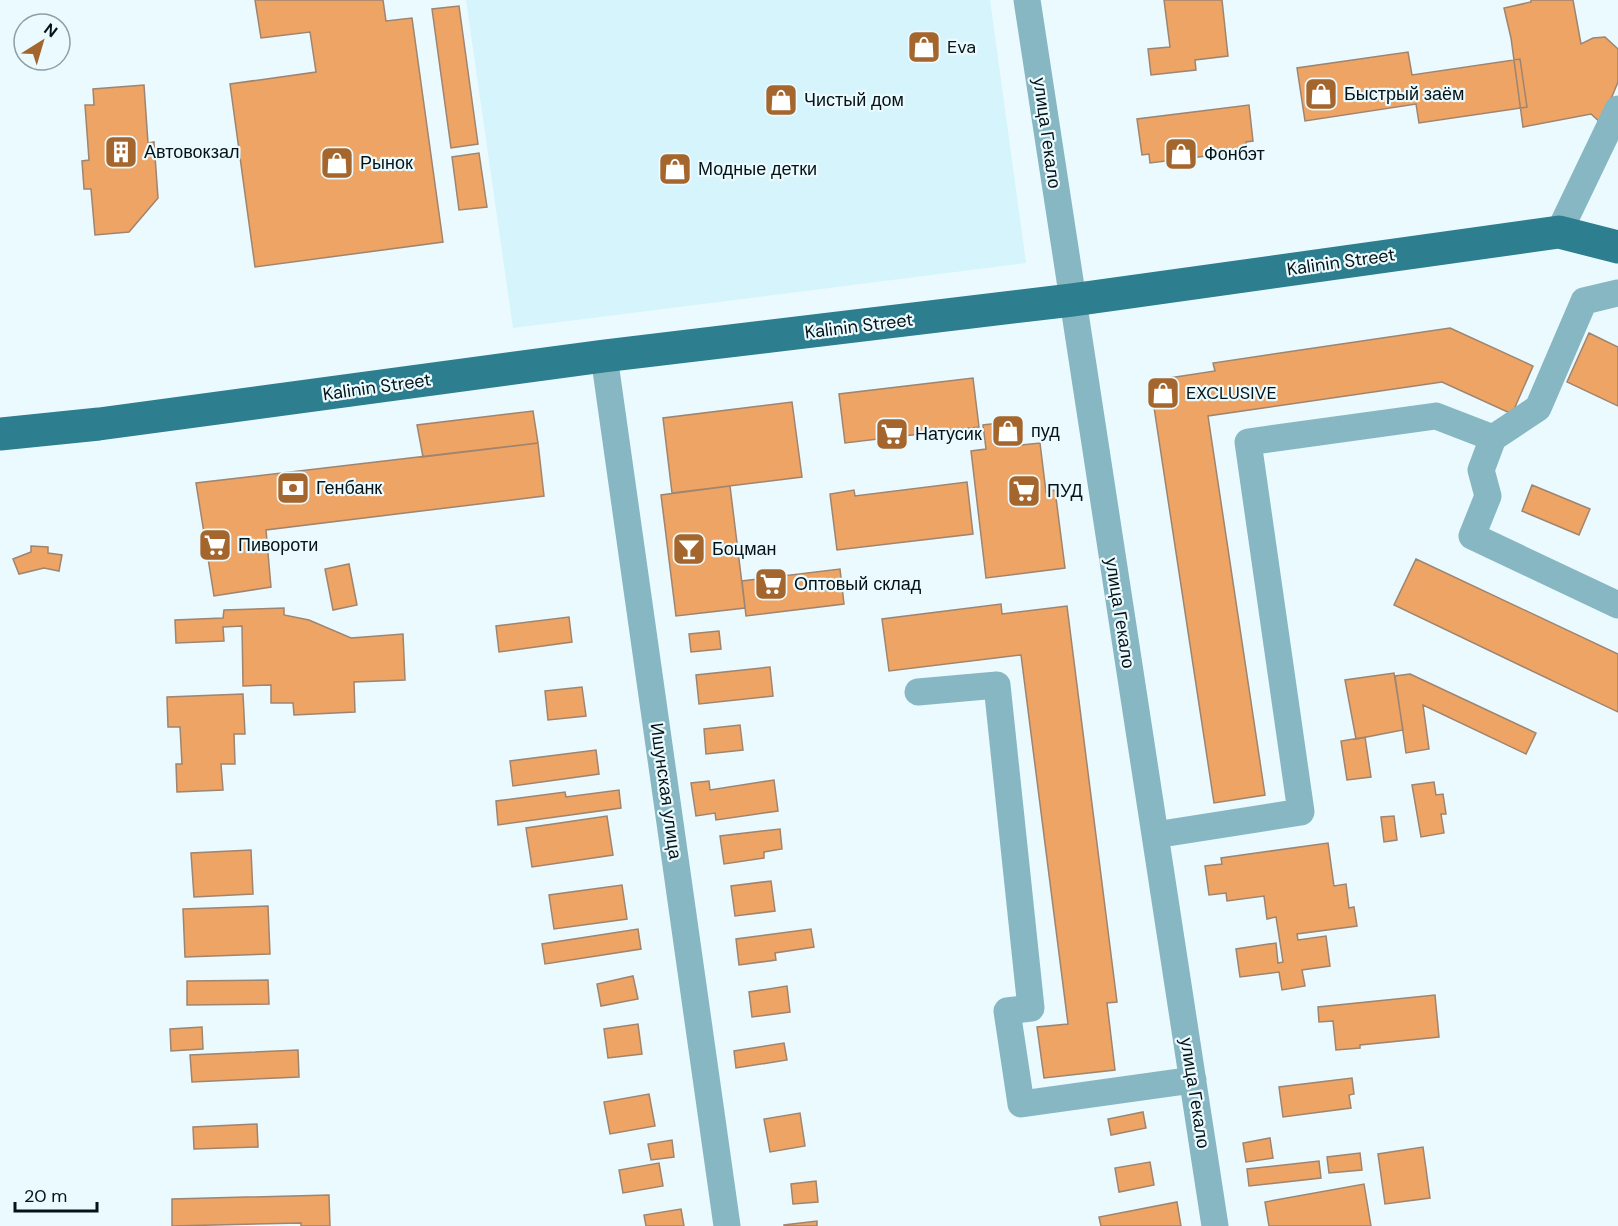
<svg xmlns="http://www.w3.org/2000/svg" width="1618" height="1226" viewBox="0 0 1618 1226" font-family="'DM Sans',sans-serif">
  <rect width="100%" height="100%" fill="#eafafe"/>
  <path fill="#d6f4fc" d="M466,0h524l36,263 -513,65z"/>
  <path fill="#eda464" stroke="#9f846f" stroke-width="1.5" d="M255,0h128l3,21 26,-3 31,224 -188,25 -25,-183 86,-12 -6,-40 -49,6z
    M1164,0h58l6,56 -33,4 1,10 -45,5 -3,-26 22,-2z
    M1531,0h42l8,44 12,-6 12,-1 13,12v33l-17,41 -10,-9 -68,13 -12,-89 -7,-30 27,-6z
    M459,6l19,138 -27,4 -19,-139z
    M1408,52l4,23 108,-16 7,48 -108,16 -3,-19 -111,17 -8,-53z
    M144,85l4,58 6,-1 4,56 -29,34 -34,3 -4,-46h-7l-2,-28 7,-1 -4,-55h9l-1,-16z
    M1249,105l4,36 -7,1 1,9 -97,12 -1,-9 -7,1 -5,-36z
    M479,153l8,54 -28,3 -7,-53z
    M1450,328l83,38 -21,48 -70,-32 -234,34 57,379 -51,8 -64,-422 65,-10 -2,-8z
    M1589,333l29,14v59l-51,-24z
    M973,378l6,49 -134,16 -6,-49z
    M792,402l10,75 -130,16 -9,-75z
    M533,411l5,32 -115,14 -6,-32z
    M1008,422l3,24 29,-3 6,49 9,-2 10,78 -79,10 -15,-127 15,-2 -3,-24z
    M538,443l6,53 -278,34 5,57 -57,9 -18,-113z
    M967,482l6,52 -136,16 -7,-56 24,-4 1,6z
    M1532,485l58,24 -11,26 -57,-24z
    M730,486l15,122 -69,8 -15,-121z
    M31,546l17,1v6l14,2 -3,16 -15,-3 -25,6 -6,-15 18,-7z
    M1416,559l202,95v58l-224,-107z
    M349,564l8,41 -24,5 -8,-41z
    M840,569l4,35 -98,12 -4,-35z
    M1001,604l1,10 65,-8 50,396 -10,1 8,67 -71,8 -7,-51 31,-3 -47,-369 -132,16 -7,-52z
    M284,608v7l25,5 42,18 52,-4 2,46 -51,2 1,30 -61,3 -1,-12h-22v-18l-28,1 -1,-60 -19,1 1,14 -48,2 -1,-23 48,-2 1,-8z
    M569,617l3,25 -73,10 -3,-26z
    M719,631l2,18 -30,3 -2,-18z
    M770,667l3,29 -74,8 -3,-29z
    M1394,673l9,57 -47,9 -11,-59z
    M1410,674l126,59 -10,21 -103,-49 6,44 -23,4 -11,-77z
    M582,687l4,29 -38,4 -3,-29z
    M243,694l2,40h-11l1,30h-14l2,26 -46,2 -1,-28h6l-2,-37h-12l-1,-30z
    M740,725l3,25 -37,4 -2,-25z
    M1365,737l6,40 -24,3 -6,-39z
    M596,750l3,24 -86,12 -3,-25z
    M774,780l4,31 -62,9 -1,-7 -19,3 -5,-33 18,-2 1,9z
    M1434,782l2,13 7,-1 3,20h-5l3,19 -23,4 -9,-52z
    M619,790l2,18 -123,17 -2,-24 69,-9 1,5z
    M607,816l6,39 -81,12 -6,-39z
    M1394,816l3,24 -13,2 -3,-25z
    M780,829l2,20 -18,3v6l-40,6 -4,-28z
    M1328,843l6,43 12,-2 3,24 5,-1 3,19 -60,8 1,6 28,-4 4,30 -28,4 3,16 -23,4 -3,-18 -39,5 -4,-28 40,-6 2,20 5,-1 -7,-45 -9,2 -3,-23 -37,5 -1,-8 -17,2 -4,-29 17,-2 -1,-6z
    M251,850l2,44 -59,3 -3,-44z
    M771,881l4,30 -40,5 -4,-30z
    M622,885l5,34 -73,10 -5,-34z
    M268,906l2,48 -85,3 -2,-48z
    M638,929l3,20 -96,15 -3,-20z
    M811,929l3,18 -39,6 1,7 -37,5 -3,-26z
    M633,976l5,23 -37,7 -4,-22z
    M268,980l1,24 -82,1v-24z
    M787,986l3,26 -38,5 -3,-25z
    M1435,995l4,42 -79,8v3l-24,2 -3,-29 -14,1 -1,-15z
    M638,1024l4,30 -34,4 -4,-29z
    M202,1027l1,22 -32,2 -1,-22z
    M784,1043l3,17 -51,8 -2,-17z
    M298,1050l1,27 -107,5 -2,-27z
    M1352,1078l2,16 -5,1 2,13 -68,9 -4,-30z
    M649,1094l6,32 -45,8 -6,-32z
    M1143,1112l3,16 -35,7 -3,-16z
    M800,1113l5,33 -35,6 -6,-33z
    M257,1124l1,23 -64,2 -1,-22z
    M1270,1138l3,20 -27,4 -3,-19z
    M672,1140l2,17 -23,3 -3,-16z
    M1423,1147l7,51 -45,6 -7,-50z
    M1360,1153l2,17 -33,3 -2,-16z
    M1319,1161l2,17 -72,8 -2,-17z
    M1150,1162l4,23 -35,7 -4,-24z
    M659,1163l4,23 -40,7 -4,-23z
    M816,1181l2,21 -25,2 -2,-20z
    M1364,1184l7,42h-102l-4,-24z
    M329,1195l1,31h-29v-3l-129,3v-27z
    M1177,1202l4,24h-80l-2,-9z
    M681,1209l3,17h-38l-2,-11z
    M817,1221v5h-33v-1z"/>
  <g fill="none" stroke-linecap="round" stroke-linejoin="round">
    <path stroke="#87b7c3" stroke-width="27" d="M1027,0l188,1226
      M1559,232l59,-123
      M1618,293l-34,8 -46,107 -45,30 -12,32 7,26 -16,40 146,69
      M604,356l123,870
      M918,692l79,-7 34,323 -24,3 14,93 172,-24
      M1155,835l146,-23 -53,-370 188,-26 57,22"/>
    <path stroke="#2d7e8f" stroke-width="33" d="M0,434l99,-10 505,-68 468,-56 487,-68 59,15"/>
  </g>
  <defs>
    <g id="shop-square" transform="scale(1.725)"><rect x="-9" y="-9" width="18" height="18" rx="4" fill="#a4662c" stroke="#eafafe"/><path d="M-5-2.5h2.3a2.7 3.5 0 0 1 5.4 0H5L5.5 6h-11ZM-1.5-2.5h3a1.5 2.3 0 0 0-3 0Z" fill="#fff"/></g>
    <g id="building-square" transform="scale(1.725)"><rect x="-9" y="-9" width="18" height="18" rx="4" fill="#a4662c" stroke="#eafafe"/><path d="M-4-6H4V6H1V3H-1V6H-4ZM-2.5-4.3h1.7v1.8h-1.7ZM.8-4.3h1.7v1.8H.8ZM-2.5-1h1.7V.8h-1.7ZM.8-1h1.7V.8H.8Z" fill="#fff"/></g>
    <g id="supermarket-square" transform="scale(1.725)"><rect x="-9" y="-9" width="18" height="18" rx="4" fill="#a4662c" stroke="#eafafe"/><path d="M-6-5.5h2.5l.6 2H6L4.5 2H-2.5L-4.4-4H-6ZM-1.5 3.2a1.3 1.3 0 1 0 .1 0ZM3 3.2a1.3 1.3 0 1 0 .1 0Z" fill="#fff"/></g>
    <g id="bank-square" transform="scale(1.725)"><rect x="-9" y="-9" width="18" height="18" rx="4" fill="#a4662c" stroke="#eafafe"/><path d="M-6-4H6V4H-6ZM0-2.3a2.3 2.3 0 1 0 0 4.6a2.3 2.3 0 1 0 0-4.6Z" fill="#fff"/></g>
    <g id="bar-square" transform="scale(1.725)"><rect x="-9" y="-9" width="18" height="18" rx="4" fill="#a4662c" stroke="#eafafe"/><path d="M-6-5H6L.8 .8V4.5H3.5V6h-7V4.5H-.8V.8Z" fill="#fff"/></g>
  </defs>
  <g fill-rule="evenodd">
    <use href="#shop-square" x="924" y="47"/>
    <use href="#shop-square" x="1321" y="94"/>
    <use href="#shop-square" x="781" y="100"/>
    <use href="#building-square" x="121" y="152"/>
    <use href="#shop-square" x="1181" y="154"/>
    <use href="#shop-square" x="337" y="163"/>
    <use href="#shop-square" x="675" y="169"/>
    <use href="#shop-square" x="1163" y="393"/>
    <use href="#shop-square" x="1008" y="431"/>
    <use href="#supermarket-square" x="892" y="434"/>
    <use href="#bank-square" x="293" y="488"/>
    <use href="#supermarket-square" x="1024" y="491"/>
    <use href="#supermarket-square" x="215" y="545"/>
    <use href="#bar-square" x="689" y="549"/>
    <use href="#supermarket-square" x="771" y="584"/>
  </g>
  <g text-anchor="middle" stroke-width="4.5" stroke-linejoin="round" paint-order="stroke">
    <g font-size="18" fill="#051317" stroke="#eafafe" text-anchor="start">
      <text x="947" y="53">Eva</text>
      <text x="1344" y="100">Быстрый заём</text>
      <text x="804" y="106">Чистый дом</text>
      <text x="144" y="158">Автовокзал</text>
      <text x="1204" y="160">Фонбэт</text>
      <text x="360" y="169">Рынок</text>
      <text x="698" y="175">Модные детки</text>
      <text x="1186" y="399">EXCLUSIVE</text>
      <text x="1031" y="437">пуд</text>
      <text x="915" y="440">Натусик</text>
      <text x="316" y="494">Генбанк</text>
      <text x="1047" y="497">ПУД</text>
      <text x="238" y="551">Пивороти</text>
      <text x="712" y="555">Боцман</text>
      <text x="794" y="590">Оптовый склад</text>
    </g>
    <g font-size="18" fill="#051317" stroke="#eafafe">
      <text transform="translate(1047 133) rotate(82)" y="6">улица Гекало</text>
      <text transform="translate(1341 262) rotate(-8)" y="6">Kalinin Street</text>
      <text transform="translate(859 326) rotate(-7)" y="6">Kalinin Street</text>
      <text transform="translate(377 387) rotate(-8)" y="6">Kalinin Street</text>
      <text transform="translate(1120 613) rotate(81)" y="6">улица Гекало</text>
      <text transform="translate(666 791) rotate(82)" y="6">Ишунская улица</text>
      <text transform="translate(1195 1093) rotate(81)" y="6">улица Гекало</text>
    </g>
  </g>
  <g transform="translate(42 42) rotate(37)"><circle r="28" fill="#eafafe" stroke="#8e9ea2" stroke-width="1.5"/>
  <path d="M0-4.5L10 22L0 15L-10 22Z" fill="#a4662c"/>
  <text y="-9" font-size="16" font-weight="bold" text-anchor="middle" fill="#051317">N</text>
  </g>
  <path d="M15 1202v9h82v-9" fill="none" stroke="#051317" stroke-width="3"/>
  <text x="24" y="1202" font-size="18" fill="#051317" stroke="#eafafe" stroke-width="4.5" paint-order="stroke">20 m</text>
</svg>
